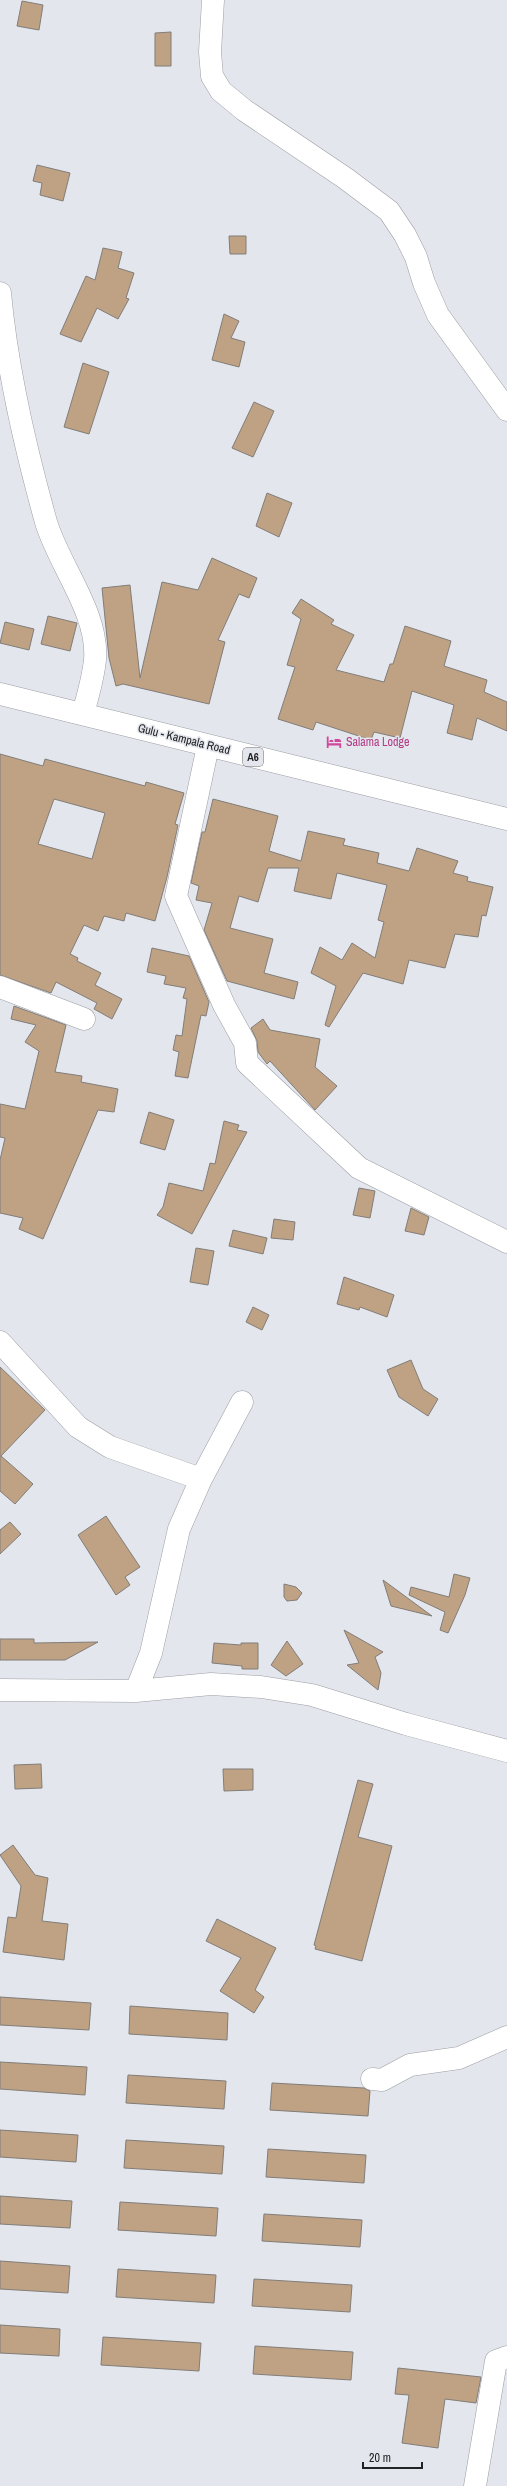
<svg xmlns="http://www.w3.org/2000/svg" width="507" height="2486" viewBox="0 0 507 2486" font-family="'Archivo Narrow',sans-serif">
  <rect width="100%" height="100%" fill="#e3e6ec"/>
  <path fill="#bfa184" stroke="#817d79" fill-rule="evenodd" d="M22,1l21,4 -4,25 -22,-4z
    M171,32v34h-16v-33z
    M37,165l33,8 -7,28 -23,-6 2,-12 -9,-2z
    M229,236h17v18h-16z
    M103,248l19,4 -4,16 16,5 -8,25 3,1 -11,20 -21,-11 -16,34 -21,-8 26,-58 9,4z
    M224,314l15,7 -8,17 14,4 -6,25 -27,-7z
    M83,363l26,9 -20,62 -25,-7z
    M254,402l20,9 -21,46 -21,-9z
    M267,493l25,10 -13,34 -23,-11z
    M212,558l45,20 -8,20 -10,-4 -21,46 7,2 -16,62 -86,-20 -7,2 -7,-28 -7,-70 28,-3 10,93 22,-96 36,8z
    M301,599l33,21 -3,4 23,11 -18,35 48,12 6,-18h3l12,-38 46,15 -7,25 43,14 -3,12 23,10v29l-30,-13 -5,22 -25,-7 7,-28 -42,-14 -12,47 -26,-6 -3,8 -55,-18 -3,8 -35,-11 17,-52 -8,-2 14,-46 -9,-6z
    M48,616l29,7 -7,28 -29,-7z
    M5,622l29,7 -5,21 -29,-7z
    M0,754l43,12 2,-7 100,27 1,-4 38,11 -9,31 3,1 -11,52 -12,44 -29,-8 -2,8 -20,-5 -6,15 -14,-6 -14,29 8,4 -1,3 24,12 -6,12 27,14 -10,20 -18,-10 3,-6 -41,-21 -5,11 -51,-18zM54,799l51,14 -13,46 -54,-15z
    M213,799l65,17 -9,35 32,10 7,-30 37,8 -2,6 36,8 -2,10 32,8 8,-23 41,13 -5,12 15,4 -1,4 26,6 -7,29 -4,-1 -4,22 -23,-3 -10,34 -36,-8 -6,24 -40,-11 -34,54 -4,-2 11,-39 -25,-13 9,-26 22,13 10,-17 23,15 9,-36 -6,-2 9,-35 -50,-12 -6,26 -37,-8 5,-23h-31l-10,34 -19,-6 -9,32 43,11 -9,34 34,9 -4,17 -67,-18 -23,-51 8,-27 -16,-3 3,-14 -8,-3 11,-51h3z
    M152,948l37,8 20,46 -3,14 -5,-1 -13,63 -13,-2 4,-24 -6,-2 3,-15 6,1 5,-37 -4,-1 3,-10 -22,-4 2,-8 -19,-4z
    M14,1006l52,19 -11,47 27,4 -1,6 37,7 -4,23 -16,-2 -55,129 -24,-10 4,-11 -23,-5v-53l5,-22 -5,-1v-33l25,5 14,-58 -14,-9 11,-17 -25,-6z
    M263,1019l7,11 50,9 -5,28 22,19 -22,24 -45,-49 -3,3 -9,-12 -1,-11 -6,-13z
    M149,1112l25,8 -9,30 -25,-7z
    M224,1121l15,4 -2,5 10,2 -55,102 -35,-19 6,-8 6,-24 34,8 7,-28 5,1z
    M359,1188l16,3 -5,27 -17,-3z
    M411,1208l18,9 -5,18 -19,-4z
    M274,1219l21,3 -2,18 -22,-2z
    M233,1230l34,8 -4,16 -34,-8z
    M196,1248l18,3 -6,34 -18,-3z
    M344,1277l50,18 -7,22 -27,-10 -1,3 -22,-6z
    M253,1307l16,8 -7,15 -16,-8z
    M411,1360l12,29 15,10 -10,17 -29,-19 -12,-27z
    M0,1367l45,43 -44,46 32,28 -18,20 -15,-13z
    M106,1516l34,51 -15,10 5,8 -14,10 -38,-60z
    M10,1522l11,12 -21,20v-24z
    M454,1574l16,4 -5,17 -17,38 -8,-3 5,-18 -36,-17 2,-8 38,10z
    M383,1580l49,36 -41,-10z
    M284,1584l12,3 6,6 -5,7 -10,1 -3,-4z
    M344,1630l39,22 -8,5 6,16 -3,17 -31,-25 12,-2z
    M0,1639h34v4l64,-1 -33,18h-65z
    M287,1641l16,23 -17,12 -15,-11z
    M214,1643l27,2v-2h17v26h-16v-3l-30,-3z
    M41,1764l1,24 -27,1 -1,-24z
    M223,1769h30v21l-29,1z
    M358,1780l15,4 -15,53 34,9 -30,115 -47,-12 1,-3 -2,-1z
    M13,1845l22,30 13,3 -6,43 26,3 -4,36 -61,-8 5,-35 8,1 5,-32 -21,-31z
    M217,1919l59,29 -21,42 9,7 -10,16 -34,-22 21,-33 -35,-17z
    M0,1997l91,6 -2,27 -89,-5z
    M130,2006l98,7 -1,27 -98,-6z
    M0,2062l87,5 -2,28 -85,-6z
    M128,2075l98,6 -2,28 -98,-6z
    M272,2083l92,5 6,3 -2,25 -98,-6z
    M0,2130l78,5 -2,27 -76,-5z
    M126,2140l98,6 -2,28 -98,-6z
    M268,2149l98,6 -2,28 -98,-6z
    M0,2196l72,5 -2,27 -70,-4z
    M120,2202l98,6 -2,28 -98,-6z
    M264,2214l98,6 -2,27 -98,-6z
    M0,2261l70,5 -2,27 -68,-4z
    M118,2269l98,6 -2,28 -98,-6z
    M254,2279l98,6 -2,27 -98,-6z
    M0,2325l60,4 -1,27 -59,-3z
    M103,2337l98,6 -2,28 -98,-6z
    M255,2346l98,6 -2,28 -98,-6z
    M398,2368l83,9 -5,26 -31,-4 -7,49 -36,-5 7,-48 -14,-1z"/>
  <g fill="none" stroke-linecap="round" stroke-linejoin="round">
    <g stroke="#9c9ea4" stroke-width="23">
      <path id="minor" d="M213,0l-3,52 2,24 9,15 23,19 101,68 44,33 16,24 11,22 8,26 14,32 69,95
        M0,293c7,77 25,154 46,229 13,44 53,91 49,138 -2,18 -7,36 -12,53
        M208,746l-32,150 48,109 21,38 2,20 112,105 148,74
        M0,987l84,32
        M0,1342l78,85 32,20 91,32
        M0,1690l136,1 75,-7 50,3 51,8 94,29 101,27
        M136,1691l15,-38 28,-124 22,-50 41,-77
        M372,2079l10,1 28,-15 49,-7 48,-21
        M475,2486l21,-125 11,-4"/>
    </g>
    <g stroke="#9c9ea4" stroke-width="23">
      <path id="major" d="M0,694l507,125"/>
    </g>
    <use href="#minor" stroke="#fff" stroke-width="22"/>
    <use href="#major" stroke="#fff" stroke-width="22"/>
  </g>
  <defs>
    <g id="hotel-bare" transform="scale(1.2)"><path d="M-6-4.5h1.5V1H6V5H4.5V3h-9V5H-6ZM-4 0a1.8 1.8 0 1 1 3.6 0ZM.5 0V-2.5h3Q6-2.5 6 0Z" fill="#d1479c" stroke="#e3e6ec" stroke-width="2.5" paint-order="stroke"/></g>
  </defs>
  <g fill-rule="evenodd">
    <use href="#hotel-bare" x="334" y="742"/>
  </g>
  <g text-anchor="middle" stroke-width="3" stroke-linejoin="round" paint-order="stroke">
    <rect fill="#e3e6ec" stroke="#5b5d60" stroke-width="1" x="243" y="748" width="20" height="18" rx="3"/>
    <g font-size="11" font-weight="bold" fill="#212224">
      <text x="253" y="761">A6</text>
    </g>
    <g font-size="12" fill="#212224" stroke="#e3e6ec">
      <text transform="translate(184 739) rotate(14)" y="4">Gulu - Kampala Road</text>
    </g>
    <g font-size="12" fill="#b23c85" stroke="#e3e6ec" text-anchor="start">
      <text x="346" y="746">Salama Lodge</text>
    </g>
  </g>
  <path d="M363 2462v6h59v-6" fill="none" stroke="#212224" stroke-width="2"/>
  <text x="369" y="2462" font-size="12" fill="#212224" stroke="#e3e6ec" stroke-width="3" paint-order="stroke">20 m</text>
</svg>
